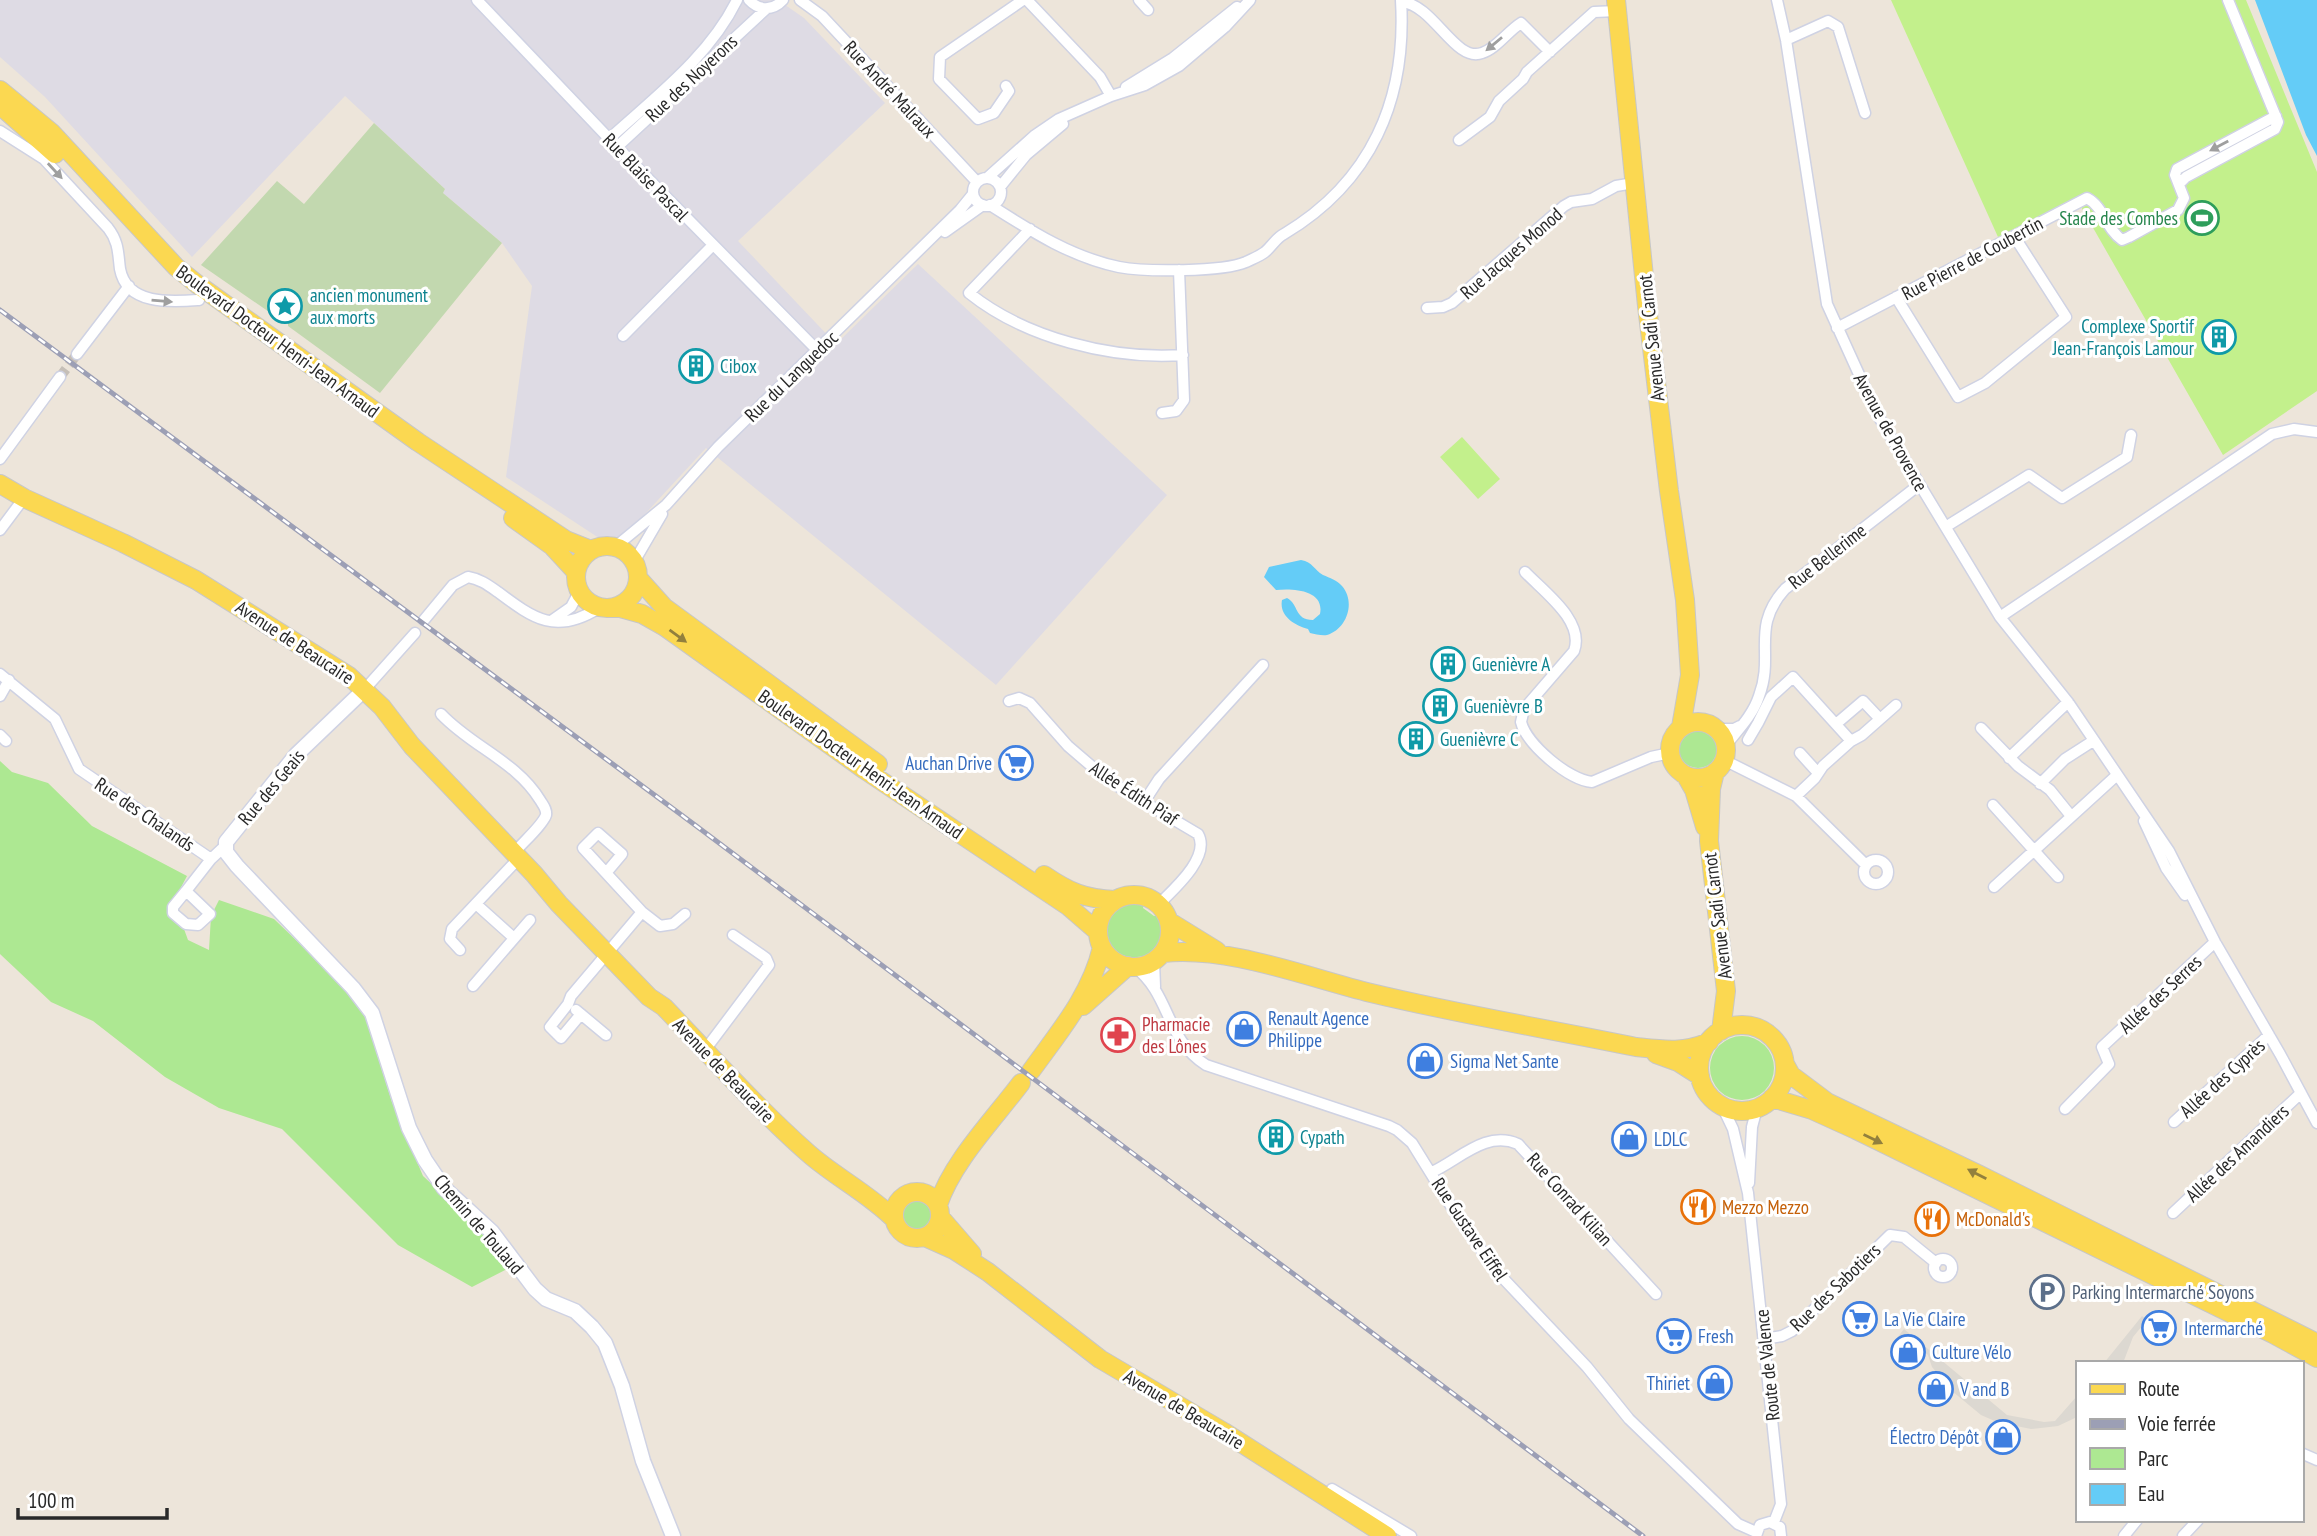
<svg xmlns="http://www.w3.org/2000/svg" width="2317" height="1536" viewBox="0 0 2317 1536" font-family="'PT Sans Narrow',sans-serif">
  <rect width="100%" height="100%" fill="#ede5da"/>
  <path fill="#dedbe4" d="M0,0h778l26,18 81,85 -147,138 98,103 82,-80 249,231 -171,190 -290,-237 -84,91 -11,2 -9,-1 -96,-63 26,-191 -30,-43 -59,-50 2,-4 -100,-93 -153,161 -147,-160 -45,-40z"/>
  <path fill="#ade892" d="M1679 749a19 19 0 1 1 38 0a19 19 0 1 1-38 0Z
    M0,761l12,11 36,11 44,43 95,50 -19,36 16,17 4,11 21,10 2,-34 8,-16 55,19 71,68 19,26 28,89 31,74 59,54 29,37 -39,20 -74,-42 -116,-116 -63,-21 -54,-31 -72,-56 -42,-19 -51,-48z
    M1133,903l11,1 -1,4 11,8 4,-1c27,55 -69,55 -50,6 5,-11 14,-17 25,-18z
    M1710 1068a32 32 0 1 1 64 0a32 32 0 1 1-64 0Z
    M902 1215a15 15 0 1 1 30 0a15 15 0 1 1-30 0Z"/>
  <path fill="#c2d8af" d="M374,123l71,66 -2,4 59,50 -122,150 -92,-67v-4l-10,-7 -3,1 -74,-51 76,-84 27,23z"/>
  <path fill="#c3f08c" d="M1891,0h355l71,172v219l-94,64 -147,-257 -78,39z
    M1462,437l38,42 -22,20 -38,-42z"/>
  <path fill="#dcd8d1" d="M2142,1316l5,4 -14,17 -10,26h-19z
    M1904,1329l103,86 37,7 11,-1 22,-25v21l-19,9 -27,3 -34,-7 -16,-7 -29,-24 -20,-24 -4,-12 -20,-16 -11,-1z"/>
  <path fill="#64ccf7" d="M2255,0h62v156l-11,-21z
    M1301,560c12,2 13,10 22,15 7,3 14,5 19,11 14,16 5,43 -15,49 -5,1 -12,-1 -17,-2l-2,-4c-14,-4 -29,-13 -26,-29l5,-2c12,6 7,22 26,22l7,-6c5,-24 -27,-26 -44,-24l-12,-13 5,-10z"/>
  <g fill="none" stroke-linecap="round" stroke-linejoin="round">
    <path stroke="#c6bfb7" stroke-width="10" stroke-dasharray="10 5" stroke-linecap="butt" d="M60,377l17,-23"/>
    <g stroke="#cfd2e3" stroke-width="13">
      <path id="minor" d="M477,0l140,147 201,204
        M749,0c10,11 24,11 34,0
        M800,0l22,16 155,166
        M1027,0l73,77 11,19
        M1139,0l9,10
        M1777,0l9,40 41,264 50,110 123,203 68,85 101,149 46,91 65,112 37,69
        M1402,2c32,3 53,61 80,51 14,-4 26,-22 39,-30l29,29
        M1786,40l42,-19 10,6 27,86
        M1006,86l3,5 -15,22 -16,6 -39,-40 1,-22 83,-57
        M1126,87l47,-29 64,-51
        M0,131l44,28 64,69c11,14 10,26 12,41 7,37 52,33 79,31
        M609,139c46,-42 100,-82 128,-139
        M1459,140l31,-23 9,-16 24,-22 4,-7 67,-60 23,-1
        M617,147l149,-138
        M987,178l47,-42 25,-17 52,-23 34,-11 34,-19 46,-39 25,-27
        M973 192a14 14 0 1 1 28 0a14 14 0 1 1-28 0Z
        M2179,184l7,-7 89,-48 3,-7 -50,-122
        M1000,187l26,-32 37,-31
        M990,205c41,26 81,52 129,62 26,5 104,5 127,-5 6,-3 14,-6 19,-10 7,-6 11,-14 19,-18 87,-52 123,-134 117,-234
        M1030,229l-61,64c56,45 143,67 214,62
        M945,232l38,-27
        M1896,297l62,100 27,-14 81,-66 -52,-81
        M1427,308l16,-1 9,-4 112,-97 7,-4 21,-3 24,-13 18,-3
        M1837,328l250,-130c17,9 19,31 35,42l7,-3 49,-27 6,-12 -9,-23 2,-6 99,-53
        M623,336l90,-91
        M77,354l52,-68
        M1162,413l14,-2 8,-11 -5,-130
        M0,459l60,-82
        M1947,526l82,-51 33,23 65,-41 4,-22
        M0,530l24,-32
        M615,547l51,-42 52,-58 242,-237 13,-16
        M634,562l28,-48
        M1525,572c19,20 60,49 49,79l-50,58 -3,13c6,23 48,58 71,60l59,-25 19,-4
        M2000,617l272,-183 22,-5 23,3
        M424,620l29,-35 15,-8c12,2 20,8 30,15 36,27 58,43 101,16
        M551,621l20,-14 8,-15
        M0,674l55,45 24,50 132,90
        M365,689l50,-56
        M0,696l9,-16
        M1009,701l10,-3 11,5 38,43 28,24 26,19 76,45c13,23 -24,55 -39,70
        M441,714c31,33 75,47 99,86 3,5 7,9 6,15 -3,10 -25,29 -32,38
        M1836,724l27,-23 17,18
        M1981,728l37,38 32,24 21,26
        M1718,729h16l6,-3
        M0,735l6,6
        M1748,740l10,-17 13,-26 22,-20 58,64 -28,25 -8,12 -19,18
        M1851,741l11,-6 34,-30
        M1726,745c12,-15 27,-30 33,-49 16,-42 -9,-68 26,-107l134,-104
        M1800,753l18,20
        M2009,758l59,-56
        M1724,760l72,36 70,69
        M2040,784l25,-25 28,-18
        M1144,802l15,-23 104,-114
        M1993,805l65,72
        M2144,821l22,47 19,27
        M1864 872a12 12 0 1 1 24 0a12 12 0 1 1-24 0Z
        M1994,887l123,-112
        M186,891l-13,16v6l13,11 12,1 12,-11 -24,-23 25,-32 15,-14
        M476,904l38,34
        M642,912l18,14 13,-2 12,-10
        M460,950l-10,-11 2,-10 67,-71
        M1154,961l1,26
        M1135,967c36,28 30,72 71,98l183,61 8,4 15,13 49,79 38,52 88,93 42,52 109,105 18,8
        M473,986l57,-66
        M576,1010l30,25
        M581,1014l-20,24 -11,-11 18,-23 3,-8 71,-84 -36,-39 16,-19 -24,-21 -15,15 23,25
        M705,1050l64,-85 -3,-7 -33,-23
        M1722,1106l11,23 15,64 33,311 -7,18
        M2065,1109l44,-45 -7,-17 113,-105
        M2174,1122l95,-87
        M1432,1172c28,-13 54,-42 86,-28l138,150
        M1749,1183l3,-56 5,-19
        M2173,1213l128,-120
        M1934 1268a9 9 0 1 1 18 0a9 9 0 1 1-18 0Z
        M1764,1339l18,-3 10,-5 98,-96 14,2 32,26
        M2301,1453l16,7
        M1332,1489l79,47
        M1756,1536l4,-11 10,-3 10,5 1,9
        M2124,1536l13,-16
        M2183,1536l15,-16"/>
    </g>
    <g stroke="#cfd2e3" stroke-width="17">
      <path id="tertiary" d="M365,689l-69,66 -70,87v10l11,14 116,122 19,25 37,115 16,32 19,28 48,44 43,57 11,10 29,12 17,16 13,16 17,43 21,75 30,75"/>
    </g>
    <g stroke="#c7c7c7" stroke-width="20">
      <path id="primary" d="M1616,0l31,306 22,185 16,109 5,75 -9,52
        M0,90l52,43 124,134 21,17 221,158 148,98 25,10
        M3,108l52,46
        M0,484l24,14 99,45 73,37 153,96 33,31 30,39 122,128 25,30 90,93 15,10c47,49 93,101 144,146 27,24 60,40 86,66
        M513,518l39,28 24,26
        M576 577a31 31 0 1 1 62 0a31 31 0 1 1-62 0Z
        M638,578l26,29 214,157
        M617,607l25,7 23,13 200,143 203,136 30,26
        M1670 750a28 28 0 1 1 56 0a28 28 0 1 1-56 0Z
        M1715,772l-4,17 -2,52 17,150 -5,40
        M1686,776l8,14 11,37
        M1044,875c25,17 41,24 71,25
        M1098 931a36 36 0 1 1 72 0a36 36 0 1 1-72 0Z
        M1170,922l47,29
        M1163,953c66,-7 143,24 208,40 87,21 177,36 265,54 28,3 47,6 73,-5
        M1083,1006l45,-40
        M1699 1068a43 43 0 1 1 86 0a43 43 0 1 1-86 0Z
        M1656,1054l22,8 22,14
        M1785,1064l6,11 36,27 151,72 339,169
        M1031,1071c28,-39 60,-76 71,-124
        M1772,1098l40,12 44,20 417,204 44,24
        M894 1215a23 23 0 1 1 46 0a23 23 0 1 1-46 0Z
        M938,1205c14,-43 56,-86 83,-122
        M940,1217l32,37
        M925,1237l29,13 34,22 112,87 124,73 163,104"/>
    </g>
    <use href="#minor" stroke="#fff" stroke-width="10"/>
    <use href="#tertiary" stroke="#fff" stroke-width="14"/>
    <use href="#primary" stroke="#fbd851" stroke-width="18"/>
    <g stroke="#9c9fb5" stroke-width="5">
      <path id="rail" d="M0,310l695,515 948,711"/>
    </g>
    <use href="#rail" stroke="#fff" stroke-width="2.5" stroke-dasharray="8" stroke-linecap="butt"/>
  </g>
  <defs><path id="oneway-solid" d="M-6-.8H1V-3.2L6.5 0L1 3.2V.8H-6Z" transform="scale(1.75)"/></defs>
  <g fill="#9f9f9f">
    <use href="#oneway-solid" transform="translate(1494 44) rotate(140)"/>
    <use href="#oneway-solid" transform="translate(2219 146) rotate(152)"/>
    <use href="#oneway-solid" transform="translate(55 171) rotate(47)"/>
    <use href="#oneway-solid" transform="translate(162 301) rotate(5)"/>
  </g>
  <g fill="#92803d">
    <use href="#oneway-solid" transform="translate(678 636) rotate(36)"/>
    <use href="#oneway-solid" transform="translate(1873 1139) rotate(26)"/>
    <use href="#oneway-solid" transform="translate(1977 1174) rotate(-153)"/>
  </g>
  <defs>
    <g id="stadium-ring" transform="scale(1.75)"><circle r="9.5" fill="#fff" stroke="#2e9e5b" stroke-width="1.5"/><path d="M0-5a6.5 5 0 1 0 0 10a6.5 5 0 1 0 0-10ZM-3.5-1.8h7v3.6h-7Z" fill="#2e9e5b"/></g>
    <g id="sight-ring" transform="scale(1.75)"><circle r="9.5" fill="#fff" stroke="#0f9aa8" stroke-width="1.5"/><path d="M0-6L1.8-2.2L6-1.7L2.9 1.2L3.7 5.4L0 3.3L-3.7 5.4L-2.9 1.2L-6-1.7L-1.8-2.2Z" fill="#0f9aa8"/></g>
    <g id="building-ring" transform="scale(1.75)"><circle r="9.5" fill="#fff" stroke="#0f9aa8" stroke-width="1.5"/><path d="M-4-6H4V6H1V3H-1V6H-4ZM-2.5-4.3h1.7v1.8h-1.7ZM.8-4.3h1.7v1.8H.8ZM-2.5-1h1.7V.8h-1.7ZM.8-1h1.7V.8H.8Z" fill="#0f9aa8"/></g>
    <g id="supermarket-ring" transform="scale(1.75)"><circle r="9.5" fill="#fff" stroke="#3f7fe0" stroke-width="1.5"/><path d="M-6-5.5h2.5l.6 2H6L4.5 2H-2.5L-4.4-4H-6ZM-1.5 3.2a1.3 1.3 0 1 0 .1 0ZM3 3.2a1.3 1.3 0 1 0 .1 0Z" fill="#3f7fe0"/></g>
    <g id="shop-ring" transform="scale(1.75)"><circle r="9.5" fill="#fff" stroke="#3f7fe0" stroke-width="1.5"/><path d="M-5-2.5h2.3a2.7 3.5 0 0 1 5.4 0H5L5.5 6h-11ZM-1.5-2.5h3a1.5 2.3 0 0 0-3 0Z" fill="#3f7fe0"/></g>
    <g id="pharmacy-ring" transform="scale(1.75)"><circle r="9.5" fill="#fff" stroke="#e0444e" stroke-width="1.5"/><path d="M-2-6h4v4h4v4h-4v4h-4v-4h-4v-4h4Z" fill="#e0444e"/></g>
    <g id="restaurant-ring" transform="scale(1.75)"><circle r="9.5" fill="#fff" stroke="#e8710a" stroke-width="1.5"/><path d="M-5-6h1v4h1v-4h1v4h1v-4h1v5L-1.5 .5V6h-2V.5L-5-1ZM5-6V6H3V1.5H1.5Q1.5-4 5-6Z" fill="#e8710a"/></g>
    <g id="parking-ring" transform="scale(1.75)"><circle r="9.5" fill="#fff" stroke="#5c6f8a" stroke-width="1.5"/><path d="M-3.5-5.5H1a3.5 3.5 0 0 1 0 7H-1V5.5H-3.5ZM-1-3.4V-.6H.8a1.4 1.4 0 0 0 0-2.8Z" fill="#5c6f8a"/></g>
  </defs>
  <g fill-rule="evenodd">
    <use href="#stadium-ring" x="2202" y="218"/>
    <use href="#sight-ring" x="285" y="306"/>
    <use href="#building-ring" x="2219" y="337"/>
    <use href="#building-ring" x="696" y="366"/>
    <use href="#building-ring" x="1448" y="664"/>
    <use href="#building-ring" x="1440" y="706"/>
    <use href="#building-ring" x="1416" y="739"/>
    <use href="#supermarket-ring" x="1016" y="763"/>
    <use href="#shop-ring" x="1244" y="1029"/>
    <use href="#pharmacy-ring" x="1118" y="1035"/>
    <use href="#shop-ring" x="1425" y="1061"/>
    <use href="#building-ring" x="1276" y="1137"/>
    <use href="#shop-ring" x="1629" y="1139"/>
    <use href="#restaurant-ring" x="1698" y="1207"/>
    <use href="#restaurant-ring" x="1932" y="1219"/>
    <use href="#parking-ring" x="2047" y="1292"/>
    <use href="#supermarket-ring" x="1860" y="1319"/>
    <use href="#supermarket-ring" x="2159" y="1328"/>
    <use href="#supermarket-ring" x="1674" y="1336"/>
    <use href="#shop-ring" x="1908" y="1352"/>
    <use href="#shop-ring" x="1715" y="1383"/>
    <use href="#shop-ring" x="1936" y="1389"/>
    <use href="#shop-ring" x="2003" y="1437"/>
  </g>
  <g text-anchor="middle" stroke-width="6" stroke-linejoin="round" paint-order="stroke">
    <g font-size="19" fill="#292929" stroke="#fff">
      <text transform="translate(691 78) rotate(-43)" y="7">Rue des Noyerons</text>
      <text transform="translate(890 89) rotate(47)" y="7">Rue André Malraux</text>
      <text transform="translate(646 177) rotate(46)" y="7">Rue Blaise Pascal</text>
      <text transform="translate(1511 253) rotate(-41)" y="7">Rue Jacques Monod</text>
      <text transform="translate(1972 258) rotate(-28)" y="7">Rue Pierre de Coubertin</text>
      <text transform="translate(1651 338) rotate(-96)" y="7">Avenue Sadi Carnot</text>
      <text transform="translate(278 341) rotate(36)" y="7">Boulevard Docteur Henri-Jean Arnaud</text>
      <text transform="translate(791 376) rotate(-44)" y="7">Rue du Languedoc</text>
      <text transform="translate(1891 432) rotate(61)" y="7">Avenue de Provence</text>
      <text transform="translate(1827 556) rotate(-38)" y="7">Rue Bellerime</text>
      <text transform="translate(295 642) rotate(33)" y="7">Avenue de Beaucaire</text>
      <text transform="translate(861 764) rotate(35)" y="7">Boulevard Docteur Henri-Jean Arnaud</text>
      <text transform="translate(271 787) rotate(-50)" y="7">Rue des Geais</text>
      <text transform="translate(1134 793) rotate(33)" y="7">Allée Édith Piaf</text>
      <text transform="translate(145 814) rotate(34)" y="7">Rue des Chalands</text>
      <text transform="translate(1717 916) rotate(-97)" y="7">Avenue Sadi Carnot</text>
      <text transform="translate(2160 994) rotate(-43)" y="7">Allée des Serres</text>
      <text transform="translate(724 1070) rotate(46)" y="7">Avenue de Beaucaire</text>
      <text transform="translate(2222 1078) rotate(-42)" y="7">Allée des Cyprès</text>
      <text transform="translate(2237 1153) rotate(-43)" y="7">Allée des Amandiers</text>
      <text transform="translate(1570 1199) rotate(48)" y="7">Rue Conrad Kilian</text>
      <text transform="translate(479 1224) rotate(49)" y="7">Chemin de Toulaud</text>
      <text transform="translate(1470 1229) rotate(56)" y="7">Rue Gustave Eiffel</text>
      <text transform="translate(1835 1287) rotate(-44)" y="7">Rue des Sabotiers</text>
      <text transform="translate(1767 1365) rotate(-96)" y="7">Route de Valence</text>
      <text transform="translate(1184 1409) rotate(31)" y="7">Avenue de Beaucaire</text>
    </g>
    <g font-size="19" fill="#27864d" stroke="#fff" text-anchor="end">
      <text x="2178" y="225">Stade des Combes</text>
    </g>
    <g font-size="19" fill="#0d838f" stroke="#fff" text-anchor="start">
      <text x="310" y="302">ancien monument<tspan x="310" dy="22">aux morts</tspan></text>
      <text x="2194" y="333" text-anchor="end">Complexe Sportif<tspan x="2194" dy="22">Jean-François Lamour</tspan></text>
      <text x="720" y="373">Cibox</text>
      <text x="1472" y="671">Guenièvre A</text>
      <text x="1464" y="713">Guenièvre B</text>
      <text x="1440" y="746">Guenièvre C</text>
      <text x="1300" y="1144">Cypath</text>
    </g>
    <g font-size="19" fill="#366cbe" stroke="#fff" text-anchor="start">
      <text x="992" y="770" text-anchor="end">Auchan Drive</text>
      <text x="1268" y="1025">Renault Agence<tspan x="1268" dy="22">Philippe</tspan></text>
      <text x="1450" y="1068">Sigma Net Sante</text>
      <text x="1654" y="1146">LDLC</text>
      <text x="1884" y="1326">La Vie Claire</text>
      <text x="2184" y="1335">Intermarché</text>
      <text x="1698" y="1343">Fresh</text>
      <text x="1932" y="1359">Culture Vélo</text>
      <text x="1690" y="1390" text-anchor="end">Thiriet</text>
      <text x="1960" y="1396">V and B</text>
      <text x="1979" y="1444" text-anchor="end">Électro Dépôt</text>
    </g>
    <g font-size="19" fill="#be3a42" stroke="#fff" text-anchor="start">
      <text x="1142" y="1031">Pharmacie<tspan x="1142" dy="22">des Lônes</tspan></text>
    </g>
    <g font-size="19" fill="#c56008" stroke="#fff" text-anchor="start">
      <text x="1722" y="1214">Mezzo Mezzo</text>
      <text x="1956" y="1226">McDonald's</text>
    </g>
    <g font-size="19" fill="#4e5e75" stroke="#fff" text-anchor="start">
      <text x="2072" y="1299">Parking Intermarché Soyons</text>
    </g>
  </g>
  <rect x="2076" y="1361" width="228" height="161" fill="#ffffff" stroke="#a9a9a9" stroke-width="2"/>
  <rect x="2090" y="1384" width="35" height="10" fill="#fbd851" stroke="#a9a9a9" stroke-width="2"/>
  <text x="2138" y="1396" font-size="21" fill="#292929">Route</text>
  <rect x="2090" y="1419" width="35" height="10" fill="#9c9fb5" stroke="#a9a9a9" stroke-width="2"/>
  <text x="2138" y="1431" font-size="21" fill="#292929">Voie ferrée</text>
  <rect x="2090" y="1448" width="35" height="21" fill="#ade892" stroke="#a9a9a9" stroke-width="2"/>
  <text x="2138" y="1466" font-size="21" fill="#292929">Parc</text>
  <rect x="2090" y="1484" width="35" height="21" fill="#64ccf7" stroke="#a9a9a9" stroke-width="2"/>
  <text x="2138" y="1501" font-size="21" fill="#292929">Eau</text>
  <path d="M18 1508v10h149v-10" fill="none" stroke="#292929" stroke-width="3.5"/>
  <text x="28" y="1508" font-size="21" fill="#292929" stroke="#ffffff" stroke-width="5" paint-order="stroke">100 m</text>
</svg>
